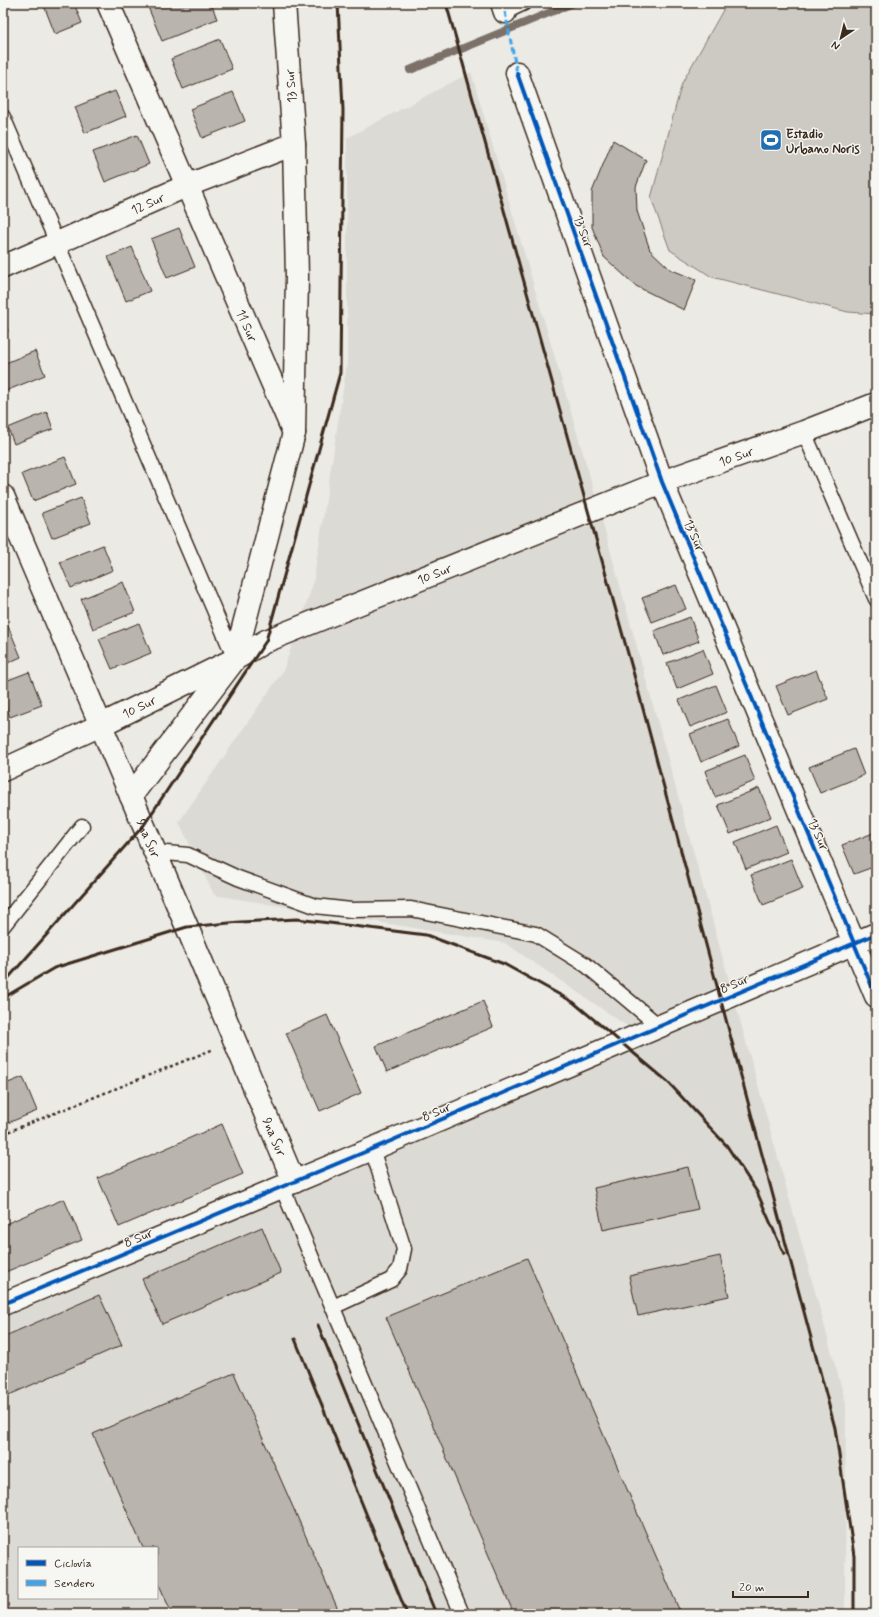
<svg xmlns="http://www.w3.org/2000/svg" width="879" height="1617" viewBox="0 0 879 1617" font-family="Mynerve,sans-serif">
  <rect width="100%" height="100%" fill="#ebeae5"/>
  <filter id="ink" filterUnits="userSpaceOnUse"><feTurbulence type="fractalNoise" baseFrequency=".025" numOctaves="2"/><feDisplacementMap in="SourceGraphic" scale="8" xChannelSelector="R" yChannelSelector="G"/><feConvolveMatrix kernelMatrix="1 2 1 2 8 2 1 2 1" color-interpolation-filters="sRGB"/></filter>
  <g filter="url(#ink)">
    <path fill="#dcdad4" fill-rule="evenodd" d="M471,72l119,405 256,927 -1,210h-842v-296l342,-148 307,-127 -147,-100 -291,-48 -35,-73 104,-151 30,-87 34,-220v-226zM19,1548h138v50h-138z"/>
    <path fill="#cdcac4" stroke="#847a71" d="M727,3h149v311l-28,-2 -136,-35 -42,-27 -19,-52 31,-115z"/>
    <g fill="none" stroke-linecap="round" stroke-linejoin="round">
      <path stroke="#7c7167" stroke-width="8" d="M410,70l163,-67"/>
    </g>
    <path fill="#bab4ae" stroke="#3b2a1e" d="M43,3h31l8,20 -27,11z
      M157,3h54l6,16 -55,22 -14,-34z
      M220,39l12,30 -49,20 -12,-30z
      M115,91l11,25 -41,17 -10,-26z
      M233,92l12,29 -43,17 -12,-29z
      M137,135l12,29 -44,18 -12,-30z
      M613,140l33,20 -10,27 1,24 13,39 20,19 26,11 -12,30 -48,-24 -32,-29 -12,-30v-35z
      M179,228l16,39 -28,11 -16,-39z
      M132,247l18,44 -24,10 -18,-44z
      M3,319l5,12 -5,2z
      M35,351l10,24 -42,17v-28z
      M47,412l6,17 -39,15 -6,-16z
      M65,457l11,27 -43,17 -11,-27z
      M81,498l10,25 -39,15 -10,-25z
      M103,545l10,25 -42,18 -11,-26z
      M123,582l12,30 -42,17 -12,-30z
      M676,585l10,24 -34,13 -10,-24z
      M690,617l9,24 -36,14 -9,-24z
      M139,623l12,30 -39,16 -13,-30z
      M8,626l13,31 -18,8v-37z
      M703,649l10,25 -36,15 -10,-26z
      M816,670l12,29 -40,16 -12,-29z
      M29,672l13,33 -32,12 -7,-18v-17z
      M716,685l11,27 -37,15 -11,-27z
      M728,719l11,27 -38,16 -11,-28z
      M854,749l10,26 -44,18 -11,-26z
      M745,755l10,26 -40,16 -10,-26z
      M759,788l12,29 -41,17 -12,-29z
      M776,825l11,27 -41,17 -11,-27z
      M876,832v34l-22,8 -12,-29z
      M791,859l12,30 -40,16 -12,-30z
      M483,1001l10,26 -106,45 -11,-26z
      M327,1015l34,78 -41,18 -34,-78z
      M23,1077l14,34 -34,14v-40z
      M222,1124l21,50 -124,53 -21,-49z
      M688,1167l10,42 -95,21 -9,-42z
      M64,1199l18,41 -79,33v-48z
      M262,1227l19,46 -119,51 -20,-45z
      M720,1256l9,40 -91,20 -9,-40z
      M527,1258l154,356h-167l-128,-297z
      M99,1295l23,50 -113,50 -6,-12v-46z
      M234,1373l106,241h-168l-15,-34v-32h-14l-50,-114z"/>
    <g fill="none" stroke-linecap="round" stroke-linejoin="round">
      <g stroke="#3b2a1e" stroke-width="17">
        <path id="lane" d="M505,12l19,-9
          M3,117l232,542
          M804,432l72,167
          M155,852l33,3 50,23 77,28 36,4 60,-1 125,25 50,31 73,61
          M3,926l79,-100
          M282,1187l180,427
          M333,1307l58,-27 9,-11 4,-20 -32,-100"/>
      </g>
      <g stroke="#3b2a1e" stroke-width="25">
        <g id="street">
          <path id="s1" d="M108,3l186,430"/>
          <path d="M502,3l3,9"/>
          <path d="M517,73l145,409 214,514"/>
          <path id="s2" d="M3,267l183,-81 108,-42"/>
          <path id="s3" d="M3,496l184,431 107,255"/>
          <path id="s4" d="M131,796l104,-137 31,-18 396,-159 142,-50 72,-28"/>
        </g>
      </g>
      <g stroke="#3b2a1e" stroke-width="25">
        <g id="secondary">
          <path id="s5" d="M3,770l98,-45 134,-66 59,-226 3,-156 -3,-133 -10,-141"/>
          <path d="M3,1304l369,-155 504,-215"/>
        </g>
      </g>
      <path stroke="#3b2a1e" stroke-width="2.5" stroke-dasharray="3 3" stroke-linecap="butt" d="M3,1134l211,-85"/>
      <use href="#lane" stroke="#f6f6f2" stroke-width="14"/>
      <use href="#street" stroke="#f6f6f2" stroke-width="22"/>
      <use href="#secondary" stroke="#f6f6f2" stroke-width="22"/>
      <path stroke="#3b2a1e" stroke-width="3" d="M446,3l188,672 201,753 19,128v58
        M3,984l141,-159 122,-184 74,-268 3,-263 -5,-107
        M3,998l51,-30 133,-41 53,-5 57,-3 129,16 78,29 69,38 95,80 59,64 30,46 27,62
        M318,1325l118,289
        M295,1339l112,275"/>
      <path stroke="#3fa3ea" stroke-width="3" stroke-dasharray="6 3" stroke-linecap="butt" d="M505,12l12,61"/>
      <g stroke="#f6f6f2" stroke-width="6">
        <path id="cycleway" d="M517,73l145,409 214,514
          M3,1304l369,-155 504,-215"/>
      </g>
      <use href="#cycleway" stroke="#0057b8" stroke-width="4"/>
    </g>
  </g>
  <defs>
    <g id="stadium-square" transform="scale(1.15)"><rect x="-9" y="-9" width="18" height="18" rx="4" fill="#1f6fb2" stroke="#f6f6f2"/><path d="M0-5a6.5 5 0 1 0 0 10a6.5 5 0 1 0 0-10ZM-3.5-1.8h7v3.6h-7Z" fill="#fff"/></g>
  </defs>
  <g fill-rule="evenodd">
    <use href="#stadium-square" x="771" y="140"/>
  </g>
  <g text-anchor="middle" stroke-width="3" stroke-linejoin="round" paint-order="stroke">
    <g font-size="13" fill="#3b2a1e" stroke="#f6f6f2">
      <text transform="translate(290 86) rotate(-94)" y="5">13 Sur</text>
      <text dy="5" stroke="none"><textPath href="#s2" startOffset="158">12 Sur</textPath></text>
      <text transform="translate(584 231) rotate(70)" y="5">13 Sur</text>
      <text dy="5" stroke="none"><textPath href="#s1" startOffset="351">11 Sur</textPath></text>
      <text dy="5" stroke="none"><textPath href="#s4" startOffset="713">10 Sur</textPath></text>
      <text transform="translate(695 535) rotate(67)" y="5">13 Sur</text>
      <text dy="5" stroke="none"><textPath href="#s4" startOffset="389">10 Sur</textPath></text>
      <text dy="5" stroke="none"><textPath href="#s5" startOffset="150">10 Sur</textPath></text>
      <text transform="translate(819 834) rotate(67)" y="5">13 Sur</text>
      <text dy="5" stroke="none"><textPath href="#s3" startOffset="372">9na Sur</textPath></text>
      <text transform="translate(734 983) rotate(-23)" y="5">8 Sur</text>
      <text transform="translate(436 1111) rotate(-23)" y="5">8 Sur</text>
      <text dy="5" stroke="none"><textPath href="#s3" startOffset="696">9na Sur</textPath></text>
      <text transform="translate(138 1237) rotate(-23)" y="5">8 Sur</text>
    </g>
    <g font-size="13" font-weight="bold" fill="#3b2a1e" stroke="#f6f6f2" text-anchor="start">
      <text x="786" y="138">Estadio<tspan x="786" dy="15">Urbano Noris</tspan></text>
    </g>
  </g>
  <rect width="879" height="1617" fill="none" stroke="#f6f6f2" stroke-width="16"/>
  <rect x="8" y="8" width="863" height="1601" fill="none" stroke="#3b2a1e" stroke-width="1.5" filter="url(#ink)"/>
  <rect x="18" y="1547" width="140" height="52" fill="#f6f6f2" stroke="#aba49d"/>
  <rect x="26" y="1560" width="20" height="6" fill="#0057b8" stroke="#aba49d"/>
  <text x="54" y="1567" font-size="12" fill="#3b2a1e">Ciclovía</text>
  <rect x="26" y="1580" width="20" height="6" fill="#3fa3ea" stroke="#aba49d"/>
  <text x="54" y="1587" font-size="12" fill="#3b2a1e">Sendero</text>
  <g transform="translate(841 38) rotate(215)" stroke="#f6f6f2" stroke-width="3" paint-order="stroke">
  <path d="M0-3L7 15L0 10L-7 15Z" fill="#3b2a1e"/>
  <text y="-6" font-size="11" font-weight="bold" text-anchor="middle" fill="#3b2a1e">N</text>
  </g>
  <path d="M733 1591v6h75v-6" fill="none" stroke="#3b2a1e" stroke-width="2"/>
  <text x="739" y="1591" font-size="12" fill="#3b2a1e" stroke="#f6f6f2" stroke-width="3" paint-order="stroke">20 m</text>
</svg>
